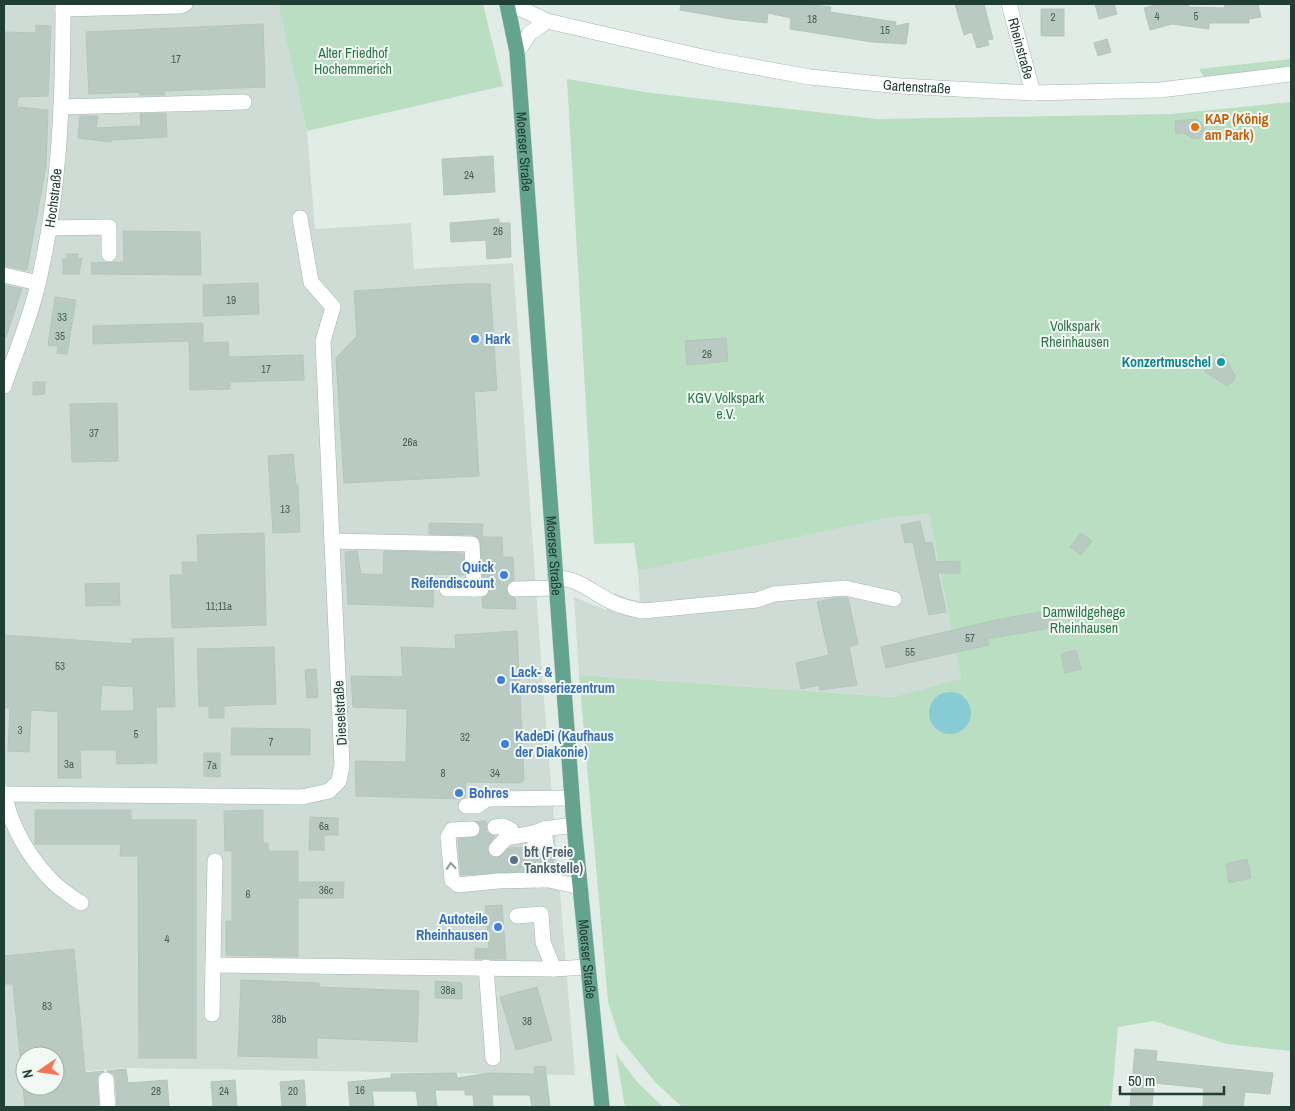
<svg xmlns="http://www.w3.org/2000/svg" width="1295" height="1111" viewBox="0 0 1295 1111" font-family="'Archivo Narrow',sans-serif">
  <rect width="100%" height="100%" fill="#e1ece7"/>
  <path fill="#cfdcd6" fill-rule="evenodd" d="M4,4h274l29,127 8,98 96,-6 3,46 99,-6 29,411 33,401 -448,-7 -41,3 3,36h-85zM25,1056h30v30h-30z
    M929,514l32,166 -68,17 -314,-22 -5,-78 32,13 9,-17 13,6 12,2 -2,-30 255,-54z"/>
  <path fill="#b9dec1" d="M278,4h205l20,82 -196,45z
    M1291,59v8l-87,10 -5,-8z
    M567,79l84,14 226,26 294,-5 120,-12v949l-64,-7 -73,-23 -36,6 -7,80h-429l-27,-25 -35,-43 -12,-37 -29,-327 314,22 68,-18 -32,-165 -36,3 -255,54 -4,-28 -40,1z
    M616,1054l22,29 25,24h-38z"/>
  <path fill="#87ccd4" d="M929 713a21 21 0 1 1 42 0a21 21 0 1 1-42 0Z"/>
  <path fill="#b9cac2" stroke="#b3c6bd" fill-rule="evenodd" d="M681,4h125l25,3 -1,5 66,10 -1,4 14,-3 -3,21 -34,-2 -82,-13 1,-11 -23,-5 -1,10 -36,-4 -51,-9z
    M955,4h29l9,35 -6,1 2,5 -12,3 -5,-16 -8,3z
    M1095,4h19l3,10 -18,5z
    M1159,4h30l-1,3 36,1 1,-4h33l3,13 -12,2v4h-40v6l-37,-5 -22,6 -6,-22z
    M1041,9h23v27h-23z
    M263,24l2,63 -100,4v4h-25l-1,-3 -50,2 -3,-62z
    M36,25l15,1 -3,70 -30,1 -1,10 31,3 -2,56 -19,104 -23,-4v-234l32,1z
    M1107,39l4,13 -13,4 -4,-13z
    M140,114h26l1,23 -56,3v2l-33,-4 2,-22h18l-2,12 45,-2z
    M1196,119l5,3 3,7 -4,10 -8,-1 -8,-5 -8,1 -1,-13z
    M493,156l2,36 -51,3 -2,-36z
    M499,219v4h11l1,34 -24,2 -1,-19 -35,2 -1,-19z
    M123,231l77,1 1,43 -109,-1 -1,-11 33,-1z
    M67,254h11v5l4,-1 -3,16h-16v-15h4z
    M258,283l1,31 -56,2v-31z
    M462,284h28l7,106 -23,2 5,84 -135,7 -8,-125 21,-22 -3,-45z
    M4,285l18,4 -16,48h-2z
    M55,297l21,3 -9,54 -10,-1 1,-7 -10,-1z
    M203,323v20l25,-1 1,15 74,-2 1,25 -74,2v7l-40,1 -1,-49 -96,3v-18z
    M726,338l2,23 -41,4 -2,-24z
    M1223,353l13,25 -9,8 -23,-15z
    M33,382h12v12l-12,1z
    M117,403l1,58 -46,1 -2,-58z
    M293,454l3,31h2l2,47 -27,1 -5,-77z
    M920,521l5,22 7,-1 4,20 24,-1v12h-22l8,39 -17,3 -16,-73 -8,1 -4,-18z
    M429,523l54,1 -1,13h20l1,20h10l1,23 -7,4 -1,6 4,7 5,1 1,11 -33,-1 -1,-10 7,-4 1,-5 -1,-5 -6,-4 -3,-41 -8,-4 -43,-1z
    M264,533l2,92 -94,3 -2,-53h13l-1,-13h16l-1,-27z
    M1081,533l11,8 -11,14 -11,-8z
    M357,551l4,23 22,1 1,-24 79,2 1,22 -30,-1 -1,33 -85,-3 -3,-52z
    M119,583l1,22 -34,1 -1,-22z
    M835,598h13l10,46 -9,3 8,38 -37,5 -1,-5 -18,4 -5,-26 33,-8 -12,-53z
    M1058,609l3,17 -74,13 2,6 -103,23 -5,-21 119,-28z
    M517,631l7,149 -4,3 -54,-1 -1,15 -5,2 -104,-3 -1,-35 51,1 1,-53 -54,-2 -2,-31 52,1 -2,-30 55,2 -1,-14z
    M4,635l128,9v-5l41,-1 2,69h-19l1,56 -40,1 -1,-14h-36l1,28h-23v-66l-27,-2 -2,42 -21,-1 2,-43h-6zM102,685l31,2 1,24h-34z
    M274,647l2,57 -52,2v12h-15v-12l-10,1 -2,-58z
    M1076,650l5,19 -16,4 -4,-19z
    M316,669l2,28 -11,1 -2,-28z
    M232,728l78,1v26h-79z
    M204,753h16v24l-16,-1z
    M35,810h96v10h65v238h-57l-1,-202h-18l1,-12h-86z
    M263,810v33h5v8h30v31h46l-1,16h-45v59l-72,-2v-34h6v-70h-7l-1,-40z
    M310,817l28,1v17h-14v15h-15z
    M479,823h8v9l8,4 -8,11 3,9 8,2 12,-10 16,-1 5,8 21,-3 2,17h-8l-2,-5 -7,-3 -6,2 -3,8 -67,4 -3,-36 19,-2 4,-8z
    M1247,859l4,19 -22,5 -3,-19z
    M502,905l4,54h-31v-11l14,1 -4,-43z
    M74,949l11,124 19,-2 -6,5 -1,4 2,27h-74l-2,-21h32v-30h-35l-7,-72h-9v-28z
    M241,980l78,3v4l100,4 -2,51 -100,-4v20l-79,-2z
    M435,981l27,2v16l-27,-1z
    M537,987l15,53 -36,10 -16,-53z
    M1135,1049l22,2 -1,10 117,12 -3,21 -25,-2 -2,15h-40l1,-19 -50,-5 -2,24h-22z
    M545,1066l5,41h-18l-2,-12h-38l1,12h-19l-1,-12h-8v-5h-30l2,17h-19l-2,-16h-44l2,16h-24l-2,-25 43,-4v-4l65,-1 1,5 32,-5 46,1 -1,-7z
    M126,1069l2,14 39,-3 2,27h-52l-2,-28 -2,-5 -6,-3z
    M235,1080l2,27h-24l-2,-25z
    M304,1080l2,27h-24l-2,-25z"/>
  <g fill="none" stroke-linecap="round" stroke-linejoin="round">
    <path stroke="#bbc9c3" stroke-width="15" stroke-dasharray="15 8" stroke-linecap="butt" d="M481,589h34
      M472,829l23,-2
      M546,845l2,24
      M535,846l2,24
      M521,847l1,24
      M507,848l2,25
      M496,849l2,24"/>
    <g stroke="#a4b4ae" stroke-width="16">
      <g id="minor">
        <path id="s1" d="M511,4l36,17 169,39 94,17 90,9 133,7 127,-3 131,-16"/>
        <path id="s2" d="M1009,4l24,89"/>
        <path d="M63,9l117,-3 5,-2"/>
        <path d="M517,52l13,-19 17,-12"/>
        <path d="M61,107l183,-5"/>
        <path d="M49,228l60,-1v27"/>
        <path d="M4,275l34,8"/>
        <path id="s3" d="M4,386c11,-32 25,-65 33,-98 23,-93 26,-189 26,-284"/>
        <path d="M332,541l140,3 2,45"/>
        <path d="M555,578c23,-1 37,15 57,24 10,5 20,7 31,9l114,-11 17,-6 71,-6 49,11"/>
        <path d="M447,589h34"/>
        <path d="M515,589l41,-1"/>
        <path d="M4,794l298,3 27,-6 10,-10 3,-16 -19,-424 10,-34 -22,-25 -11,-64"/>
        <path d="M5,794c4,31 26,66 48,88 8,8 19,15 28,21"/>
        <path d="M466,806h11l10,-7 85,-1"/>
        <path d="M495,827l8,-1 8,4 2,6"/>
        <path d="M472,829l-20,1 -4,7 4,43 6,5 40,-4 40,-1"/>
        <path d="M544,829l2,16"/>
        <path d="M535,846l-1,-13 10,-4 30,-4"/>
        <path d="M496,849l10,-11 28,-5"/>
        <path d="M537,870l1,10h11l31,7"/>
        <path d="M517,916l24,-2 2,28 11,27 34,-2"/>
        <path d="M213,965l341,4"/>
        <path d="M486,967l7,91"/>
        <path d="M212,1014l3,-153"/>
        <path d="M106,1080l2,27"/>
      </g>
    </g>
    <g stroke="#c1c9c6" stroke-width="16">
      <g id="major">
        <path id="s4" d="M507,4l10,48 57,773 28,282"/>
      </g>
    </g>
    <use href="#minor" stroke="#fff" stroke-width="15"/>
    <use href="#major" stroke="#64a48f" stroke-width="15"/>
  </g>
  <defs><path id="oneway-chevron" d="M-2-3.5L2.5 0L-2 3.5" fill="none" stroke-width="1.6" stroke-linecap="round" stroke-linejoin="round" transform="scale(1.25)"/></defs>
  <use stroke="#909e9a" href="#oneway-chevron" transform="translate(451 866) rotate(-95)"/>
  <circle fill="#e8710a" stroke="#f2f9f5" stroke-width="2" cx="1195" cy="127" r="5"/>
  <g fill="#3f7fe0" stroke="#f2f9f5" stroke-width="2">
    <circle cx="475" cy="339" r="5"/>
    <circle cx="504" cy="575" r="5"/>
    <circle cx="501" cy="680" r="5"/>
    <circle cx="505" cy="744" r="5"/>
    <circle cx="459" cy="793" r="5"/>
    <circle cx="498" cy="927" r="5"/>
  </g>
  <circle fill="#0f9aa8" stroke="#f2f9f5" stroke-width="2" cx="1221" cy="362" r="5"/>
  <circle fill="#5c6f8a" stroke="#f2f9f5" stroke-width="2" cx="514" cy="860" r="5"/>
  <g text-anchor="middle" stroke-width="4" stroke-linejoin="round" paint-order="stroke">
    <g font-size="11" fill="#476158">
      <text x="1157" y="20">4</text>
      <text x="1196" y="20">5</text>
      <text x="1053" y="21">2</text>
      <text x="812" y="23">18</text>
      <text x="885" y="34">15</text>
      <text x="176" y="63">17</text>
      <text x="469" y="179">24</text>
      <text x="498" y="235">26</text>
      <text x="231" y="304">19</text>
      <text x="62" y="321">33</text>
      <text x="60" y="340">35</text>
      <text x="707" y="358">26</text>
      <text x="266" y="373">17</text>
      <text x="94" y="437">37</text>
      <text x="410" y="446">26a</text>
      <text x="285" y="513">13</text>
      <text x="219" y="610">11;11a</text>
      <text x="970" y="642">57</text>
      <text x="910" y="656">55</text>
      <text x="60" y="670">53</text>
      <text x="20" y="734">3</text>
      <text x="136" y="738">5</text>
      <text x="465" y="741">32</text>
      <text x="271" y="746">7</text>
      <text x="69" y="768">3a</text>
      <text x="212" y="769">7a</text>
      <text x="443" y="777">8</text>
      <text x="495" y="777">34</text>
      <text x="324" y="830">6a</text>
      <text x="326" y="894">36c</text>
      <text x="248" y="898">6</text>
      <text x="167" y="943">4</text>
      <text x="448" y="994">38a</text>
      <text x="47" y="1010">83</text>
      <text x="279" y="1023">38b</text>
      <text x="527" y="1025">38</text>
      <text x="360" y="1094">16</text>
      <text x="156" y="1095">28</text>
      <text x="224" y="1095">24</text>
      <text x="293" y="1095">20</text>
    </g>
    <g font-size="14" fill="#213e34" stroke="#f2f9f5">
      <text dy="5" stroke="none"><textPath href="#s2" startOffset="46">Rheinstraße</textPath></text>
      <text dy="5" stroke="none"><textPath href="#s1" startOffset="416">Gartenstraße</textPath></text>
      <text dy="5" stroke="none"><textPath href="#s4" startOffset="149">Moerser Straße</textPath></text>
      <text dy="5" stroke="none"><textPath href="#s3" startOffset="195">Hochstraße</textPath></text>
      <text dy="5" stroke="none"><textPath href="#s4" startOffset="554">Moerser Straße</textPath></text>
      <text transform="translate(340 713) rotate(-93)" y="5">Dieselstraße</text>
      <text dy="5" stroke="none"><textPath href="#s4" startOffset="959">Moerser Straße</textPath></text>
    </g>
    <g font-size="14" fill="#297642" stroke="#f2f9f5">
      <text x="353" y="58">Alter Friedhof<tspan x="353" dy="16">Hochemmerich</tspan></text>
      <text x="1075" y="331">Volkspark<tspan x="1075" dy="16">Rheinhausen</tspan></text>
      <text x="726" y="403">KGV Volkspark<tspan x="726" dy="16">e.V.</tspan></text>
      <text x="1084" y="617">Damwildgehege<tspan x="1084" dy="16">Rheinhausen</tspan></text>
    </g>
    <g font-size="14" font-weight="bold" fill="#c56008" stroke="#f2f9f5" text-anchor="start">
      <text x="1205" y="124">KAP (König<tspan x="1205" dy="16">am Park)</tspan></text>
    </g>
    <g font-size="14" font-weight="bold" fill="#366cbe" stroke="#f2f9f5" text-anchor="start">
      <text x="485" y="344">Hark</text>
      <text x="494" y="572" text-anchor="end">Quick<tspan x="494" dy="16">Reifendiscount</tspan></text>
      <text x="511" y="677">Lack- &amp;<tspan x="511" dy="16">Karosseriezentrum</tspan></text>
      <text x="515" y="741">KadeDi (Kaufhaus<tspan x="515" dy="16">der Diakonie)</tspan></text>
      <text x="469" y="798">Bohres</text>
      <text x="488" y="924" text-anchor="end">Autoteile<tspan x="488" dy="16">Rheinhausen</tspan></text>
    </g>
    <g font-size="14" font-weight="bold" fill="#0d838f" stroke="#f2f9f5" text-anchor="end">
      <text x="1211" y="367">Konzertmuschel</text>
    </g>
    <g font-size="14" font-weight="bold" fill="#4e5e75" stroke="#f2f9f5" text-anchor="start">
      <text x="524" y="857">bft (Freie<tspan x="524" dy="16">Tankstelle)</tspan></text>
    </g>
  </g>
  <rect width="1295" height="1111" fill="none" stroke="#213e34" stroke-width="10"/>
  <g transform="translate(40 1071) rotate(257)"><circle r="24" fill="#f2f9f5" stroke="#9eaea8"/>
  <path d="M0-4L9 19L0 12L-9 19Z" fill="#f77354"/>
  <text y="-8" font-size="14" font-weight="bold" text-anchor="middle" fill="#213e34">N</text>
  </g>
  <path d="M1120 1086v8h104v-8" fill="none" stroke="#213e34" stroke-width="2.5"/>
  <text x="1128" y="1086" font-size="15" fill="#213e34" stroke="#f2f9f5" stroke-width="4" paint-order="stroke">50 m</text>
</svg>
